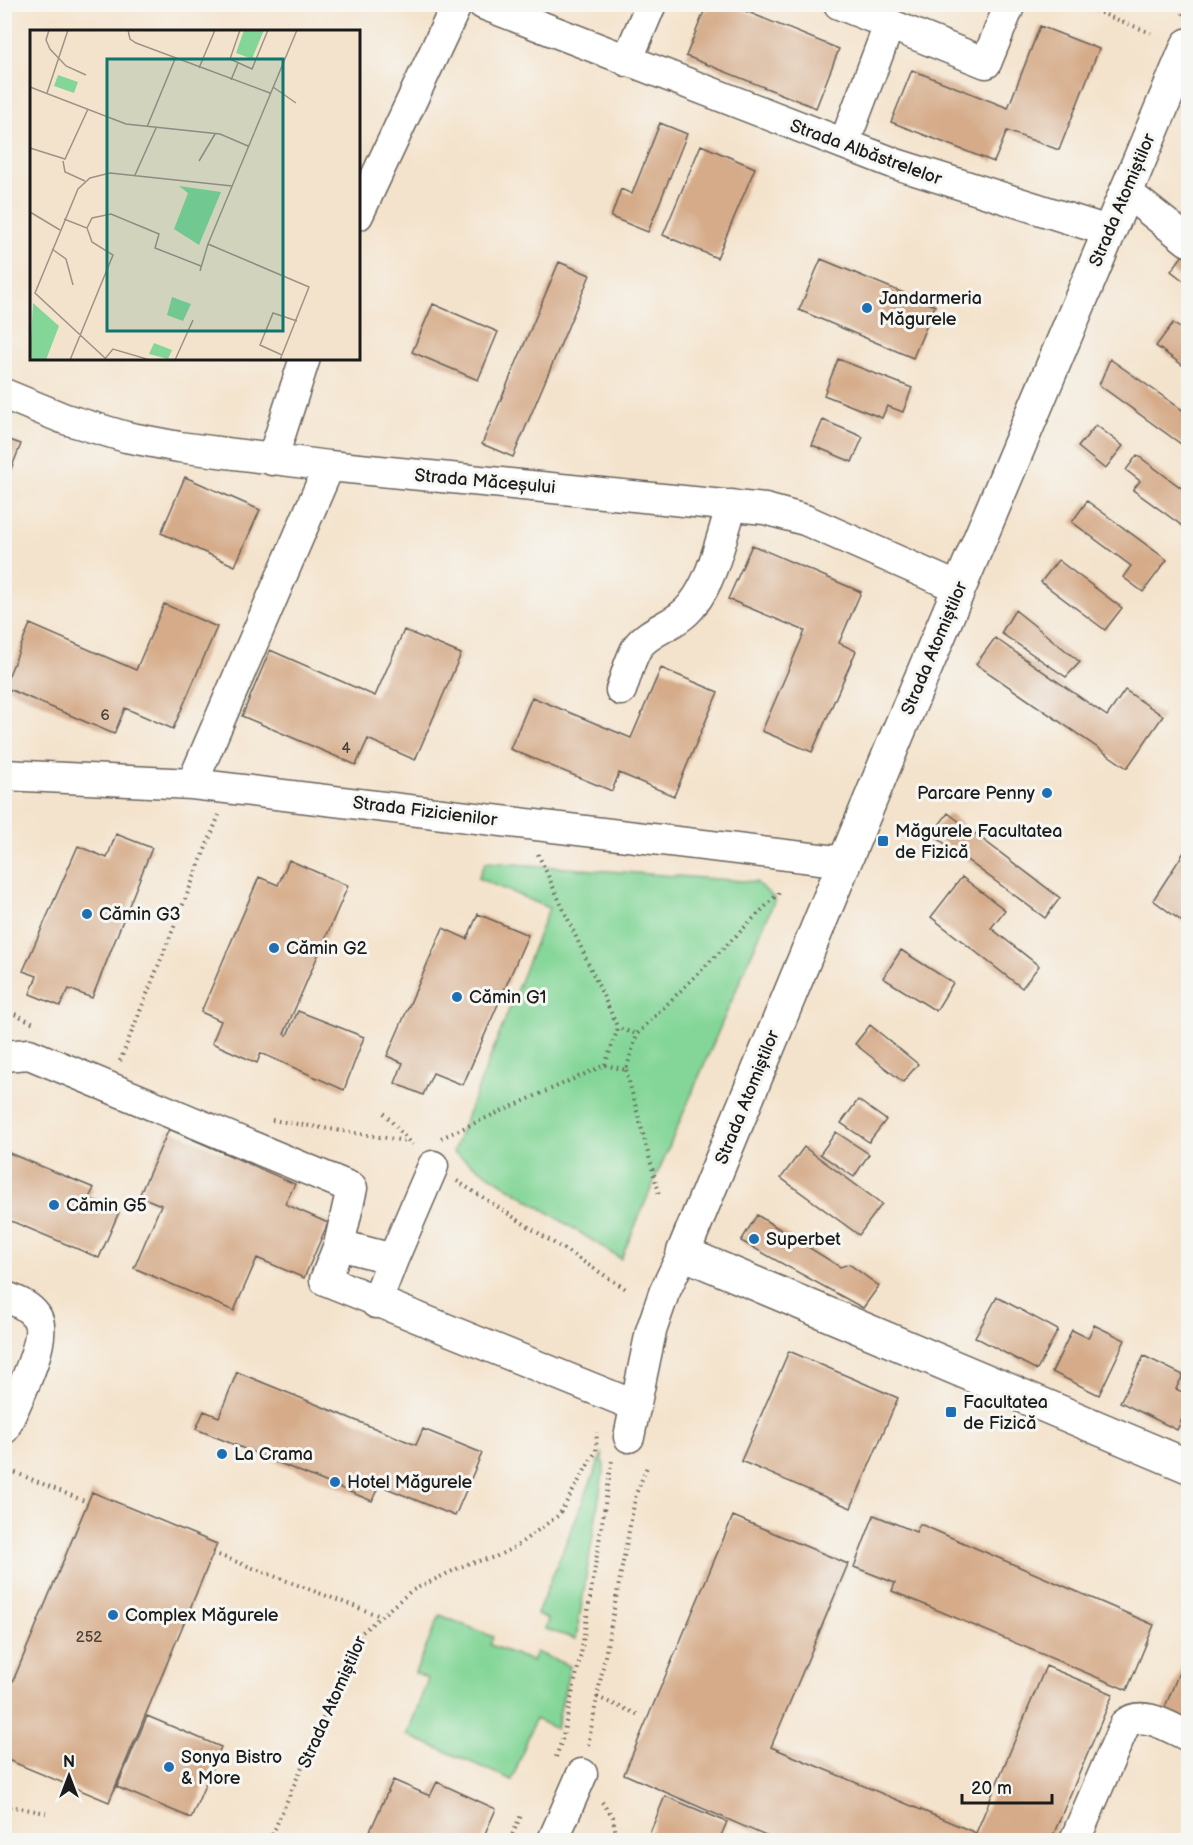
<svg xmlns="http://www.w3.org/2000/svg" width="1193" height="1845" viewBox="0 0 1193 1845" font-family="'Balsamiq Sans',sans-serif">
  <rect width="100%" height="100%" fill="#f6f6f2"/>
  <filter id="ink" filterUnits="userSpaceOnUse"><feTurbulence type="fractalNoise" baseFrequency=".0167" numOctaves="2"/><feDisplacementMap in="SourceGraphic" scale="12" xChannelSelector="R" yChannelSelector="G"/><feConvolveMatrix kernelMatrix="1 2 1 2 8 2 1 2 1" color-interpolation-filters="sRGB"/></filter>
  <filter id="wash" filterUnits="userSpaceOnUse"><feTurbulence type="fractalNoise" baseFrequency=".008" numOctaves="4" result="noise"/><feDisplacementMap in="SourceGraphic" scale="24" xChannelSelector="R" yChannelSelector="G"/><feGaussianBlur stdDeviation="1.35" result="paint"/><feColorMatrix in="noise" values="0 0 0 0 0 0 0 0 0 0 0 0 0 0 0 0 0 1.4 0 .05"/><feComposite in="paint" operator="in"/></filter>
  <g filter="url(#wash)">
    <rect width="100%" height="100%" fill="#f4e3cc"/>
    <path fill="#83d697" stroke="#50795a" stroke-width="1.5" d="M486,862l270,20 19,17 -154,360 -168,-107 96,-244 -71,-30z
      M602,1454l2,13 -28,172 -31,-10 3,-10 -11,-5z
      M440,1615l53,22 -3,8 42,16 4,-9 34,14 -14,63 -21,-10 -23,61 -105,-45 21,-56 -13,-6z"/>
    <g id="blocks">
      <path fill="#d5ab89" d="M707,4h21l111,45 -23,59 -130,-52z
        M1040,26l59,23 -40,101 -52,-19 -13,31 -103,-40 21,-52 96,38z
        M660,123l27,11 -39,98 -37,-15 10,-28 11,5z
        M701,145l54,23 -38,90 -54,-23z
        M1183,255l5,4v25l-17,-13z
        M821,259l114,47 -22,52 -114,-48z
        M559,262l31,13 -77,182 -31,-13z
        M433,304l65,28 -20,48 -66,-28z
        M1173,323l15,11v35l-32,-23z
        M838,359l74,29 -9,24 -16,-6 -5,12 -58,-23z
        M1110,359l78,55v35l-89,-64z
        M823,420l40,17 -11,25 -40,-17z
        M1096,425l27,21 -18,23 -27,-22z
        M4,438l17,6 -16,40h-1z
        M1137,455l51,38v37l-55,-40 7,-9 -14,-11z
        M185,477l75,33 -25,56 -74,-33z
        M1087,501l80,59 -24,32 -20,-15 8,-11 -59,-44z
        M752,545l109,47 -22,51 17,8 -44,101 -50,-21 43,-100 -77,-32z
        M1058,560l64,48 -17,22 -64,-48z
        M164,604l53,23 -44,102 -48,-21 -11,26 -110,-47 26,-63 106,46z
        M1015,610l65,52 -14,15 -65,-44z
        M404,630l57,24 -46,106 -47,-21 -12,26 -114,-49 28,-66 105,46z
        M995,638l112,78 18,-26 38,26 -36,52 -151,-104z
        M661,668l57,24 -44,104 -55,-23 -7,18 -102,-42 22,-52 99,41z
        M948,813l112,85 -15,20 -113,-84z
        M116,834l36,14 -60,150 -23,-9 -9,17 -30,-12 7,-18 -14,-5 55,-125 29,12z
        M1188,846v80l-35,-26z
        M289,860l59,26 -64,148 3,1 11,-24 66,26 -20,53 -83,-37 -4,10 -45,-20 9,-22 -20,-9 58,-135 19,8z
        M962,877l43,33 -14,18 48,38 -17,22 -91,-71z
        M478,914l50,21 -65,150 -30,-12 -10,22 -28,-12 8,-20 -16,-7 56,-128 24,11z
        M901,950l52,33 -17,28 -53,-33z
        M870,1025l48,39 -15,18 -48,-38z
        M858,1100l28,20 -17,22 -28,-19z
        M169,1129l126,55 -10,20 43,19 -24,55 -47,-20 -23,53 -100,-43 27,-63 -22,-9z
        M836,1132l33,22 -15,23 -34,-23z
        M804,1147l78,57 -23,31 -78,-57z
        M4,1151l90,37 -5,10 30,14 -20,46 -95,-40z
        M757,1215l83,52 9,-3 30,22 -16,22 -122,-67z
        M997,1297l61,33 -21,40 -62,-33z
        M1094,1325l31,15 -26,55 -47,-23 20,-42 16,8z
        M789,1351l109,47 -47,110 -110,-47z
        M1144,1356l39,19 -7,14 12,6v11l-11,24 -57,-28z
        M237,1372l179,73 7,-16 59,24 -27,63 -76,-31 -7,16 -176,-72 8,-18 15,6z
        M92,1492l125,52 -108,258 -101,-42 -3,8v-91l8,4z
        M874,1515l42,17 4,-8 234,101 -27,65 -235,-99 3,-8 -41,-16z
        M733,1516l115,48 -77,183 205,86 70,-167 67,28 -62,146h-276l-151,-66z
        M1188,1650v73l-25,-11z
        M147,1716l74,31 -30,71 -74,-31z
        M393,1780l37,16 7,-14 59,27 -14,31h-116z
        M665,1796l62,26 -8,18h-72z"/>
    </g>
  </g>
  <g filter="url(#ink)">
    <use href="#blocks" fill-opacity="0" stroke="#68625a" stroke-width="1.5"/>
    <g fill="none" stroke-linecap="round" stroke-linejoin="round">
      <g stroke="#68625a" stroke-width="33">
        <path id="minor" d="M483,4l413,160 212,67
          M839,4l147,59 24,-59
          M627,61l24,-57
          M844,144l45,-119
          M1125,191l63,50
          M358,215l99,-211
          M4,394l61,25 61,18 53,10 150,19 436,43 40,11 154,68
          M272,460l33,-102
          M621,690c5,-13 9,-32 17,-44 14,-18 40,-21 55,-42 21,-27 28,-67 39,-99
          M4,775l188,9 653,78
          M192,784l137,-318
          M4,1056l25,-2 323,134 -13,57 -14,35 311,126
          M339,1245l54,14 -17,44
          M393,1259l40,-93
          M4,1296c12,5 24,9 32,20 15,21 -22,90 -32,113
          M629,1437l22,-106 13,-38 19,-40
          M553,1840l29,-66
          M1075,1840l50,-116c18,-15 45,4 63,12"/>
      </g>
      <g stroke="#68625a" stroke-width="36">
        <path id="major" d="M1188,45l-290,688 -215,520 505,213"/>
      </g>
      <path stroke="#68625a" stroke-width="4" stroke-dasharray="1.5 4.5" stroke-linecap="butt" d="M1078,4l73,29
        M1183,15l5,-11
        M538,854l80,174
        M4,1009l32,15
        M120,1061l99,-246
        M605,1065l21,5 11,-36 145,-144
        M626,1070l33,124
        M384,1113l28,32
        M272,1120l134,21
        M441,1138l164,-73 13,-37 19,6
        M457,1181l169,108
        M4,1468l83,34
        M213,1553l167,63
        M597,1697l42,18
        M588,1745l48,-251 11,-27
        M556,1757l6,-17 19,-86 31,-193
        M602,1802l11,15 4,23
        M4,1805l42,8
        M270,1840l90,-206 51,-43 56,-27 28,-7 20,-10 44,-32 37,-64 1,-19
        M510,1840l12,-27"/>
      <use href="#minor" stroke="#fff" stroke-width="30"/>
      <use href="#major" stroke="#fff" stroke-width="33"/>
    </g>
  </g>
  <g fill="#1f6fb2" stroke="#f6f6f2" stroke-width="2">
    <circle cx="867" cy="308" r="6"/>
    <circle cx="1047" cy="793" r="6"/>
    <rect x="877" y="835" width="12" height="12" rx="3"/>
    <circle cx="87" cy="914" r="6"/>
    <circle cx="274" cy="948" r="6"/>
    <circle cx="457" cy="997" r="6"/>
    <circle cx="54" cy="1205" r="6"/>
    <circle cx="754" cy="1239" r="6"/>
    <rect x="945" y="1406" width="12" height="12" rx="3"/>
    <circle cx="222" cy="1454" r="6"/>
    <circle cx="335" cy="1482" r="6"/>
    <circle cx="113" cy="1615" r="6"/>
    <circle cx="169" cy="1767" r="6"/>
  </g>
  <g text-anchor="middle" stroke-width="6" stroke-linejoin="round" paint-order="stroke">
    <g font-size="15" fill="#4a4037">
      <text x="105" y="720">6</text>
      <text x="346" y="753">4</text>
      <text x="89" y="1642">252</text>
    </g>
    <g font-size="18" fill="#1c1c1c" stroke="#f6f6f2">
      <text transform="translate(866 152) rotate(20)" y="6">Strada Albăstrelelor</text>
      <text transform="translate(1122 200) rotate(-67)" y="6">Strada Atomiștilor</text>
      <text transform="translate(485 481) rotate(5)" y="6">Strada Măceșului</text>
      <text transform="translate(934 648) rotate(-67)" y="6">Strada Atomiștilor</text>
      <text transform="translate(425 811) rotate(7)" y="6">Strada Fizicienilor</text>
      <text transform="translate(747 1097) rotate(-68)" y="6">Strada Atomiștilor</text>
      <text transform="translate(332 1702) rotate(-66)" y="6">Strada Atomiștilor</text>
    </g>
    <g font-size="18" fill="#1c1c1c" stroke="#f6f6f2" text-anchor="start">
      <text x="879" y="304">Jandarmeria<tspan x="879" dy="21">Măgurele</tspan></text>
      <text x="1035" y="799" text-anchor="end">Parcare Penny</text>
      <text x="895" y="837">Măgurele Facultatea<tspan x="895" dy="21">de Fizică</tspan></text>
      <text x="99" y="920">Cămin G3</text>
      <text x="286" y="954">Cămin G2</text>
      <text x="469" y="1003">Cămin G1</text>
      <text x="66" y="1211">Cămin G5</text>
      <text x="766" y="1245">Superbet</text>
      <text x="963" y="1408">Facultatea<tspan x="963" dy="21">de Fizică</tspan></text>
      <text x="234" y="1460">La Crama</text>
      <text x="347" y="1488">Hotel Măgurele</text>
      <text x="125" y="1621">Complex Măgurele</text>
      <text x="181" y="1763">Sonya Bistro<tspan x="181" dy="21">&amp; More</tspan></text>
    </g>
  </g>
  <g transform="translate(30 30)">
    <rect width="330" height="330" fill="#f4e3cc"/>
    <path d="M214,0h20l-12,29 -16,-6zM28,45l20,7 -4,11 -20,-7zM149,156l42,6 -22,53 -25,-16 14,-36zM142,267l19,7 -8,17 -16,-6zM3,273l26,23 -13,34h-16zM124,313l18,7 -4,9 -19,-5z" fill="#83d697"/>
    <path fill="none" stroke="#9e9386" stroke-width="1.5" d="M19,0l-3,10 4,9 16,17 20,9M98,0l2,9 6,4 134,50M210,0l-10,29 22,10 16,-39M169,38l16,-38M201,50l7,-17M0,57l96,37 94,10 28,12M243,57l23,16M17,63l21,-63M117,97l28,-68M0,118l35,11 23,-50M33,131l2,11 20,9M169,131l16,-27M105,145l21,-47M0,182l30,18M34,189l23,9 5,14 21,13 -43,105M57,198l5,-10 19,-4 48,20 -4,14 46,18M22,219l14,10 7,26M170,241l8,-27M252,325l-22,-10 13,-32 24,8M75,328l-70,-65 43,-104 12,-11 20,-5 122,13M74,330l9,-11 37,11M145,330l18,-40M250,330l29,-73 -101,-43 89,-214"/>
    <path fill="#0f766e" fill-opacity="0.15" stroke="#0f766e" stroke-width="3" d="M77,29h176v272h-176z"/>
    <rect width="330" height="330" fill="none" stroke="#1c1c1c" stroke-width="3"/>
  </g>
  <rect width="1193" height="1845" fill="none" stroke="#f6f6f2" stroke-width="24"/>
  <g transform="translate(69 1776)" stroke="#f6f6f2" stroke-width="4.5" paint-order="stroke">
  <path d="M0-4.5L10 22L0 15L-10 22Z" fill="#1c1c1c"/>
  <text y="-9" font-size="16" font-weight="bold" text-anchor="middle" fill="#1c1c1c">N</text>
  </g>
  <path d="M962 1794v9h90v-9" fill="none" stroke="#1c1c1c" stroke-width="3"/>
  <text x="971" y="1794" font-size="18" fill="#1c1c1c" stroke="#f6f6f2" stroke-width="4.5" paint-order="stroke">20 m</text>
</svg>
